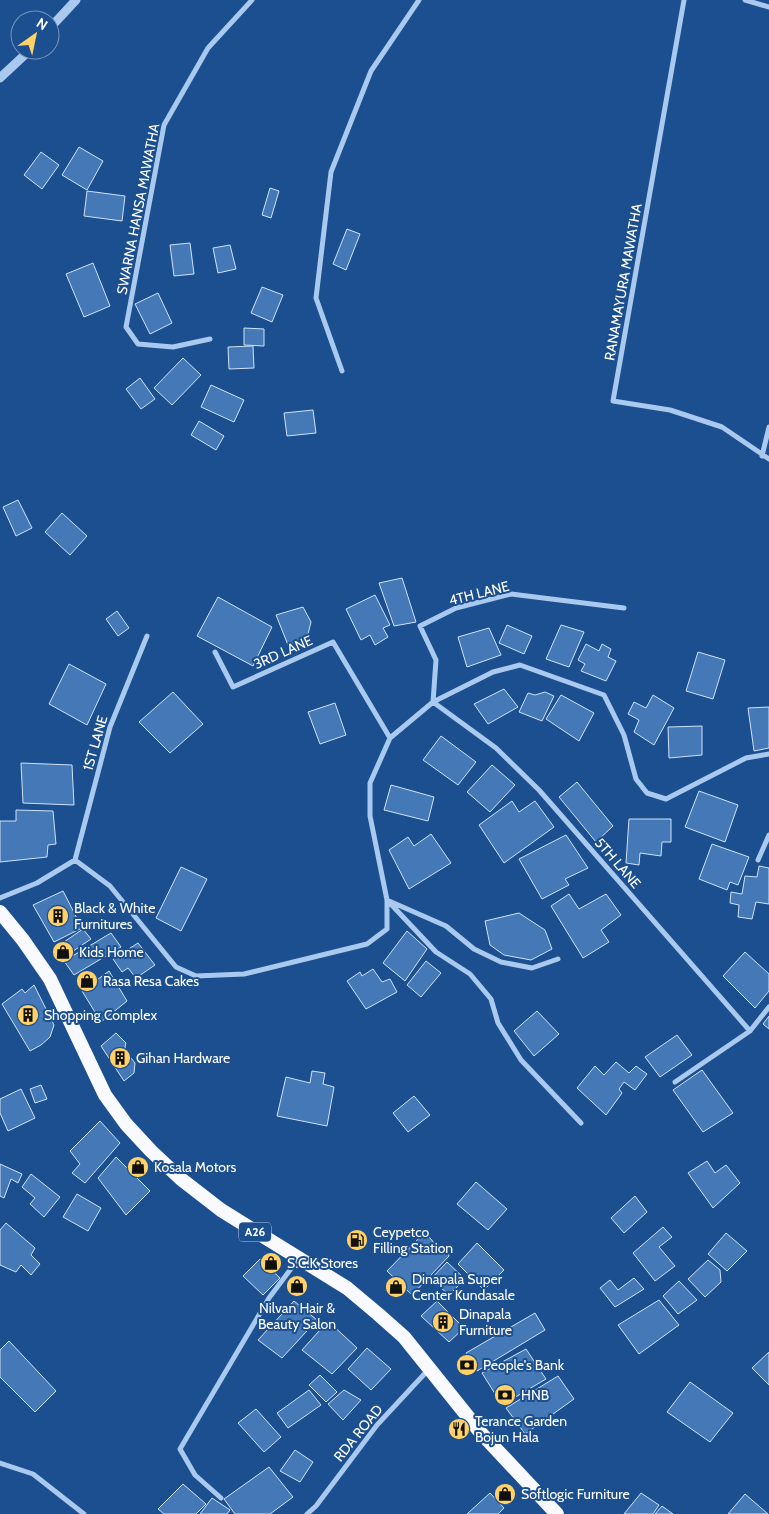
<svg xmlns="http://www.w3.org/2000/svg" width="769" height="1514" viewBox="0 0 769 1514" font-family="Cabin,sans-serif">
  <rect width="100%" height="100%" fill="#1b4f8f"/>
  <path fill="#4478b7" stroke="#cfe3fa" d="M79,147l24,14 -16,29 -25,-15z
    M41,152l18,13 -17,24 -18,-14z
    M270,188l9,3 -8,27 -9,-3z
    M87,191l38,5 -3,25 -38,-5z
    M347,229l13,5 -14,36 -13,-6z
    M190,243l4,31 -20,2 -4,-31z
    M230,245l6,24 -18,4 -5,-25z
    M93,263l17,43 -26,11 -18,-43z
    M262,287l21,8 -11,27 -21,-9z
    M158,293l14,30 -22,11 -15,-30z
    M244,328l20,1v17l-20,-1z
    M253,346l1,22 -25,1 -1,-22z
    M183,358l18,17 -29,30 -18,-17z
    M140,378l15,21 -14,10 -15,-20z
    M211,385l33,15 -10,22 -33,-15z
    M313,410l3,23 -29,3 -3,-23z
    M199,421l25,15 -8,14 -25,-15z
    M18,500l14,28 -16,8 -13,-29z
    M62,513l25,23 -17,19 -25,-23z
    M402,578l14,44 -22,4 -15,-43z
    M375,595l15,30 -7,3 5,9 -13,8 -5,-10 -9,5 -15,-31z
    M218,597l54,30 -19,39 -56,-30z
    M303,607l8,15 -4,16 -19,7 -12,-30z
    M117,611l12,17 -11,8 -12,-17z
    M507,625l25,11 -8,18 -25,-11z
    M561,625l23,7 -15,35 -23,-8z
    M489,628l12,27 -34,12 -9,-30z
    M586,644l13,7 3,-7 9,5 -3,8 8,4 -10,20 -25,-10 4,-7 -7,-4z
    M698,652l27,8 -12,39 -27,-8z
    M69,664l37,20 -19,41 -38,-21z
    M504,689l14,18 -30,17 -14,-20z
    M173,692l30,32 -33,29 -31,-31z
    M545,692l9,4 -12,25 -23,-9 9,-19 7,2z
    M561,695l33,18 -15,28 -33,-22z
    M653,695l21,13 -20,37 -20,-13 5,-12 -11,-6 6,-12 12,6z
    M335,703l11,32 -26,9 -12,-32z
    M769,707v41l-15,3 -6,-43z
    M702,726v29l-33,3 -1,-31z
    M441,736l35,26 -18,23 -35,-25z
    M21,763l51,2 2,40 -51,-2z
    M492,765l23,20 -25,27 -23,-20z
    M577,782l36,44 -17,16 -37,-45z
    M391,785l43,12 -6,24 -44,-11z
    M699,791l39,14 -13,37 -40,-15z
    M512,801l7,11 16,-11 19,26 -50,36 -25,-38z
    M16,810l37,1 3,33 -8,1 -1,12 -47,5v-41h16z
    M629,819h42v23h-9l-1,14 -21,-3 -1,12 -13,-2z
    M431,834l20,29 -42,26 -20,-39 19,-13 6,9z
    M566,835l22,33 -23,11 4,6 -27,14 -23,-40z
    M712,844l37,13 -11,28 -8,-3 -3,8 -28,-11z
    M759,866l10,2v36l-13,-2 -4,17 -14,-2 1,-12 -9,-2 1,-11 11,2 3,-18 12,1z
    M181,867l26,12 -26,52 -25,-13z
    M63,891l19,37 -28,14 -21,-37z
    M569,894l10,15 27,-15 15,21 -20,15 8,12 -26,16 -32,-52z
    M519,913l26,17 7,19 -21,11 -27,-5 -14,-10 -5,-24z
    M83,929l8,10 -28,19 -8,-10z
    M407,931l20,18 -22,32 -22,-18z
    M111,933l10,14 -47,28 -10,-14z
    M138,943l17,22 -19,13 -8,-10 -6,4 -9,-13z
    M745,952l24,22v17l-14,17 -32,-32z
    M426,961l15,12 -20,24 -14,-12z
    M373,969l9,13 8,-3 7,13 -31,17 -19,-28 13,-9 2,4z
    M109,971l18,30 -26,21 -19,-31z
    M34,985l20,40 -4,12 -9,8 -11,6 -28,-47 20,-15 3,4z
    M537,1011l22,23 -25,22 -20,-25z
    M769,1016v13l-6,-5z
    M116,1033l10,10 -1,4 2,6 8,10 -1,10 -10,8 -23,-35z
    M677,1035l15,20 -32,22 -15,-20z
    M616,1062l13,11 7,-7 11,8 -12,16 -11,-8 -5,7 3,4 -16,22 -29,-27 18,-22 9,9z
    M702,1070l31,43 -30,19 -30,-42z
    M312,1071l13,2 -2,11 11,3 -7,39 -50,-10 9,-39 24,6z
    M41,1085l6,14 -12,4 -5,-14z
    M21,1089l14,29 -27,13 -8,-18v-14z
    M414,1096l16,19 -22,17 -15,-19z
    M100,1121l20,22 -35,40 -13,-10 8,-9 -10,-13z
    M116,1157l34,34 -24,24 -28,-37z
    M707,1161l8,12 11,-8 14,18 -27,25 -25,-35z
    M0,1164l22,10 -4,9 -7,-4 -7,19 -4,-2z
    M31,1174l29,23 -16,20 -14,-13 5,-6 -13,-11z
    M476,1182l31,27 -19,21 -31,-26z
    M77,1194l24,14 -13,23 -25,-14z
    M635,1196l12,16 -23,21 -13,-15z
    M6,1223l29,25 -4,7 9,9 -9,11 -10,-10 -5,7 -16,-7v-35z
    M663,1227l9,10 -13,10 16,19 -20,15 -22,-28z
    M425,1232l10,12 12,5 2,7 -37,39 -25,-24z
    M726,1233l21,18 -20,20 -19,-17z
    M477,1243l27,27 -20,20 -26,-26z
    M260,1259l20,19 -17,17 -20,-19z
    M708,1260l12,10 1,12 -16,15 -17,-18z
    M447,1262l18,17 -16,16 -18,-16z
    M634,1278l10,11 -29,18 -15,-19 10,-8 8,10z
    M679,1281l18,19 -19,14 -15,-18z
    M659,1300l20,25 -40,29 -21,-29z
    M294,1301l23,19 -35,38 -24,-18z
    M437,1301l27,27 -15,14 -28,-26z
    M535,1313l10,17 -68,41 -11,-18z
    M328,1321l29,27 -25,26 -30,-24z
    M9,1341l47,50 -21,21 -35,-35v-27z
    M367,1348l24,21 -20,21 -23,-21z
    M526,1349l20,30 -44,26 -20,-32z
    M769,1352v33l-17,-17z
    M320,1375l17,17 -11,10 -17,-17z
    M558,1376l16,23 -49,35 -19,-26z
    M690,1382l43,31 -23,29 -43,-30z
    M309,1390l12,15 -33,23 -11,-15z
    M344,1390l17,10 -18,20 -15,-16z
    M256,1409l25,28 -17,15 -26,-29z
    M295,1450l18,12 -13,20 -20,-11z
    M269,1467l24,30 -23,17h-35l-11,-15z
    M183,1484l23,20 -10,10h-32l-6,-5z
    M490,1493l14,15 -6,6h-31z
    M641,1493l18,12 -6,9h-29z
    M745,1494l23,20h-40z
    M212,1498l18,12 -3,4h-27z
    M662,1506l11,8h-18z"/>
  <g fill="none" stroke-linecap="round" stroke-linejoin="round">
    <path stroke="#a9c9ee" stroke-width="5" d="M684,0l-71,401 57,9 52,17 47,32
      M745,0l24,7
      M210,339l-37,8 -35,-3 -12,-17 38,-202 44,-77 44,-48
      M342,371l-26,-73 15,-126 40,-101 48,-71
      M762,456l7,-29
      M624,608l-113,-14 -55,14 -36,18 16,34 -3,42 63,46 43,42 211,241 19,-24
      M215,652l18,35 100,-45 57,96
      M75,860l35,-133 37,-91
      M758,860l11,-25
      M0,898l37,-15 38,-23 35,26 66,81 20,9 48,-2 123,-30 20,-15v-29l-17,-84v-33l20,-45 43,-36 60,-30 27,-7 84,30 20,40 12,44 11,14 19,6 80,-41 23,-4
      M387,900l49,52 34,22 21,25 7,24 23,37 60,63
      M389,901l57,25 28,23 27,13 31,6 26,-9
      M675,1082l75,-51
      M0,1463l33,11 51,40
      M221,1498l-26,-23 -15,-26 89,-151 30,-40
      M307,1514l9,-8 61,-81 52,-56"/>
    <path stroke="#a9c9ee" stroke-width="9" d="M50,28l26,-28
      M0,78l30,-28"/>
    <path stroke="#f8faff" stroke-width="14" d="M0,912l23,28 27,39 55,116 21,29 25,27 30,28 40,31 126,78 31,26 26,23 77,96 76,81"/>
  </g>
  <defs>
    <g id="building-disc" transform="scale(1.125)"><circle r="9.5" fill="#ffd166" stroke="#1b4f8f"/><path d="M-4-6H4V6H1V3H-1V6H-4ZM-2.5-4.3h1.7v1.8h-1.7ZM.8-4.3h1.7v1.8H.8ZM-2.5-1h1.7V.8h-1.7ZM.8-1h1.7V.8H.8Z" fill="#111"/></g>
    <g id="shop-disc" transform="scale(1.125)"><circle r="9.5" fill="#ffd166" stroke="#1b4f8f"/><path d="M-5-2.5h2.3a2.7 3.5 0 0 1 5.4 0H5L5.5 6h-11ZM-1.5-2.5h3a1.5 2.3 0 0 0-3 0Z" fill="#111"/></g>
    <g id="fuel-disc" transform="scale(1.125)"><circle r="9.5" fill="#ffd166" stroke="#1b4f8f"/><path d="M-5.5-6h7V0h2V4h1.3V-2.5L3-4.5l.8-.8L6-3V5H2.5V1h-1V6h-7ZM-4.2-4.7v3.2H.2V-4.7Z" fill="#111"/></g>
    <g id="bank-disc" transform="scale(1.125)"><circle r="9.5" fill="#ffd166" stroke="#1b4f8f"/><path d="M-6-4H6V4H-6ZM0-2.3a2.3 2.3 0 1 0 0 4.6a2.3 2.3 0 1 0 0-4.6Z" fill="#111"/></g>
    <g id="restaurant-disc" transform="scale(1.125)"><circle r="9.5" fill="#ffd166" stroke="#1b4f8f"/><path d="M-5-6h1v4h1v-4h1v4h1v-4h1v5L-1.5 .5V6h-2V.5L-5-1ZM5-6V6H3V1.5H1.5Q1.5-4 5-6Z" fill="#111"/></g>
  </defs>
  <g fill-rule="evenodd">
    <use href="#building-disc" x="58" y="916"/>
    <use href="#shop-disc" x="63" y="952"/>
    <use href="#shop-disc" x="87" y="981"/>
    <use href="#building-disc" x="28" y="1015"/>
    <use href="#building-disc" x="120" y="1058"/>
    <use href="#shop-disc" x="138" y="1167"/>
    <use href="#fuel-disc" x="357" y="1240"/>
    <use href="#shop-disc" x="271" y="1263"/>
    <use href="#shop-disc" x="297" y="1286"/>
    <use href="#shop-disc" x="396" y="1287"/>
    <use href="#building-disc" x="443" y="1322"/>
    <use href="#bank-disc" x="467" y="1365"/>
    <use href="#bank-disc" x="505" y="1395"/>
    <use href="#restaurant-disc" x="459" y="1429"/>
    <use href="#shop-disc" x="505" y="1494"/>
  </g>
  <g text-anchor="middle" stroke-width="4" stroke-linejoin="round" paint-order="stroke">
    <rect fill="#1b4f8f" stroke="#bbcadd" stroke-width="1" x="239" y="1222.5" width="32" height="19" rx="4"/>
    <g font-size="12" font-weight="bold" fill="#fff">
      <text x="255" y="1236">A26</text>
    </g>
    <g font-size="14" fill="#fff" stroke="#1b4f8f">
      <text transform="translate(138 209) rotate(-79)" y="5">SWARNA HANSA MAWATHA</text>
      <text transform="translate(623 282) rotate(-80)" y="5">RANAMAYURA MAWATHA</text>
      <text transform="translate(479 593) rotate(-14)" y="5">4TH LANE</text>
      <text transform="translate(283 652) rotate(-24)" y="5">3RD LANE</text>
      <text transform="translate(95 743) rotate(-74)" y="5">1ST LANE</text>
      <text transform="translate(618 863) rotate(49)" y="5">5TH LANE</text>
      <text transform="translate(358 1433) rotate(-51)" y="5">RDA ROAD</text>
    </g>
    <g font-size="14" fill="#fff" stroke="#1b4f8f" text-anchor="start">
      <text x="74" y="913">Black &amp; White<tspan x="74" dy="16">Furnitures</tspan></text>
      <text x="79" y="957">Kids Home</text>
      <text x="103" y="986">Rasa Resa Cakes</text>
      <text x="44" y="1020">Shopping Complex</text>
      <text x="136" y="1063">Gihan Hardware</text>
      <text x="154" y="1172">Kosala Motors</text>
      <text x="373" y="1237">Ceypetco<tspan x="373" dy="16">Filling Station</tspan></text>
      <text x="287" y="1268">S.C.K Stores</text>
      <text x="412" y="1284">Dinapala Super<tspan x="412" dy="16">Center Kundasale</tspan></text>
      <text x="297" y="1313" text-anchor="middle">Nilvan Hair &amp;<tspan x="297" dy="16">Beauty Salon</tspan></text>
      <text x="459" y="1319">Dinapala<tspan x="459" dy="16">Furniture</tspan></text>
      <text x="483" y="1370">People's Bank</text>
      <text x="521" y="1400">HNB</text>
      <text x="475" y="1426">Terance Garden<tspan x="475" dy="16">Bojun Hala</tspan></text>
      <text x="521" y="1499">Softlogic Furniture</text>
    </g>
  </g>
  <g transform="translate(35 35) rotate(33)"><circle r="24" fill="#1b4f8f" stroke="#7695bc"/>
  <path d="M0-4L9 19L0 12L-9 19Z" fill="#ffd166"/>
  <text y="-8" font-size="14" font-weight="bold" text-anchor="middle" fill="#ffffff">N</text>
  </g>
</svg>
